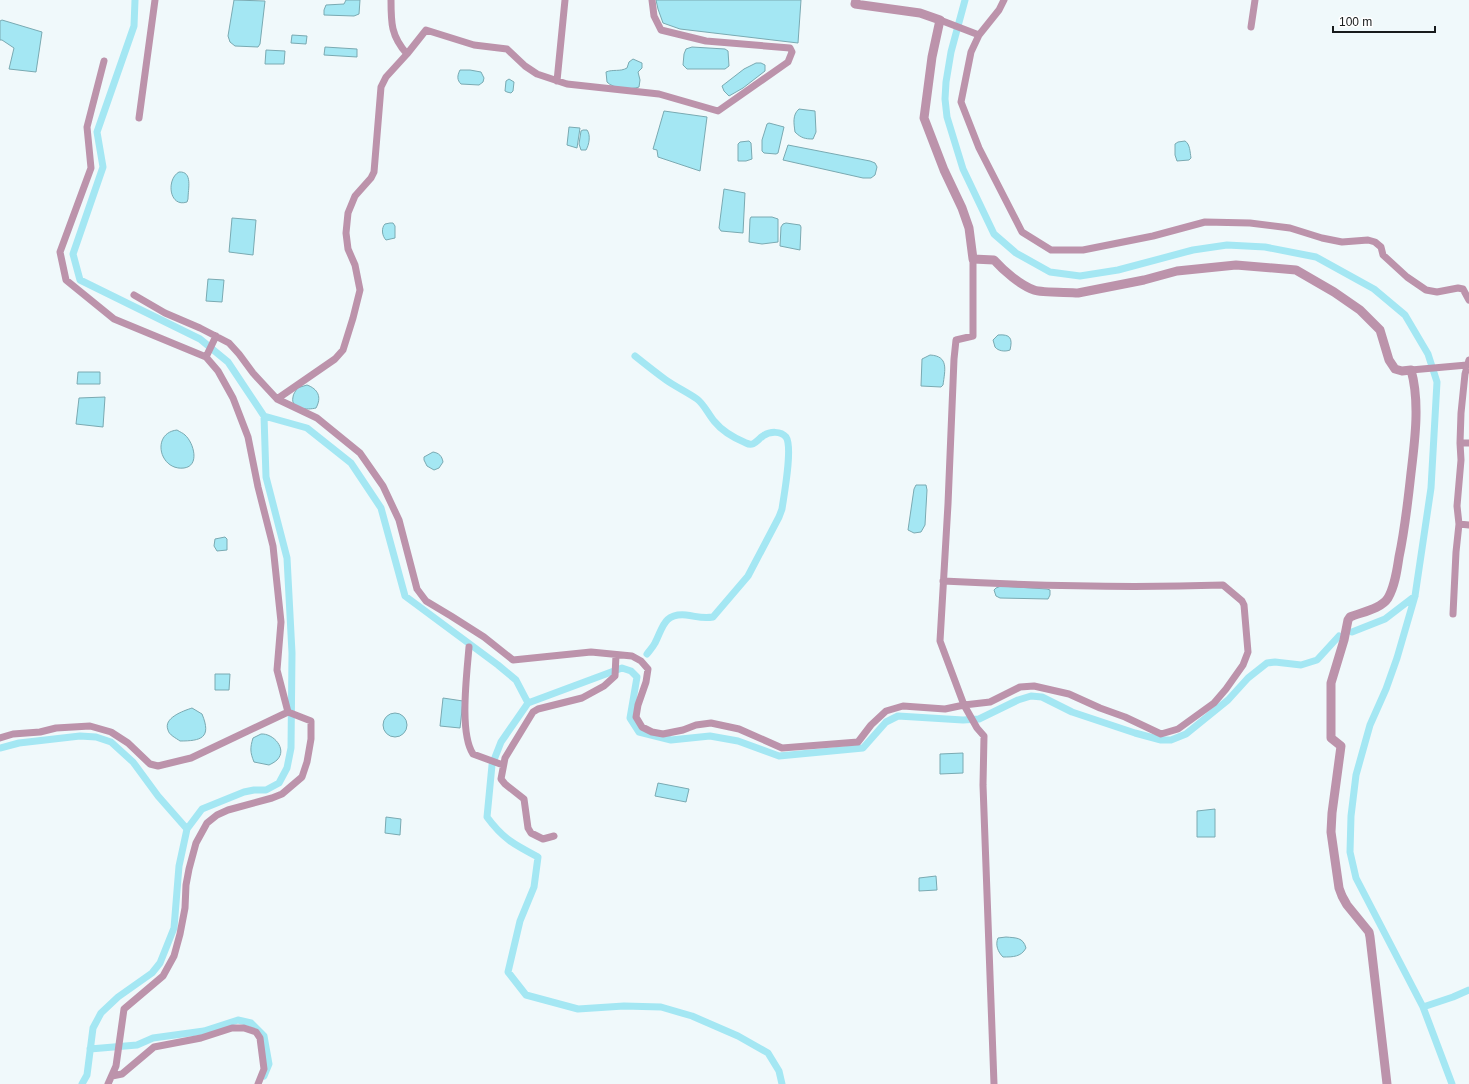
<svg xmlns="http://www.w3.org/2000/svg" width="1469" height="1084" viewBox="0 0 1469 1084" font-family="Helvetica,sans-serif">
  <rect width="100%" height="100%" fill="#f0f9fb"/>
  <path fill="#a4e7f3" stroke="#7aaab2" d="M234,0l31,1 -5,43 -2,3 -23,-1 -5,-4 -2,-6z
    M346,0h14l-1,14 -5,2 -30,-1v-5l2,-5 18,-1z
    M656,0h145l-3,43 -118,-14 -17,-6 -5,-14z
    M2,20l40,12 -6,40 -27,-3 5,-21 -12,-8h-2v-19z
    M292,35l15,1 -1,8 -15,-1z
    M325,47l32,2v8l-33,-2z
    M692,47l33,2 3,2 1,15 -4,3h-38l-4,-4 1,-11 2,-5z
    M266,50l19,1 -1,13h-19z
    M633,59l9,4v5l-4,4 2,8 -1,7c-7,3 -26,2 -32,-5l-1,-10c7,-3 14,0 21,-4l2,-6z
    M756,63h5l4,2v6l-22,17 -14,8 -5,-5 -2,-5 22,-17z
    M460,70h10l11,2 3,6 -1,4 -4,3 -18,-1c-4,-4 -4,-8 -1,-14z
    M509,79l5,3 -1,9 -2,2 -4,-1 -2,-1 1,-10z
    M799,109l16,2 1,21 -3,7c-8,0 -12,-1 -18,-7 -1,-8 -3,-17 4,-23z
    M664,111l43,6 -7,54 -42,-14 -1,-7 -4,-1z
    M769,123l15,4 -6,26 -2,1 -12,-1 -2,-2v-11l5,-16z
    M569,127l11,1 -3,20 -10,-3z
    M583,130h4c4,5 2,15 -1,20h-5l-2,-6 2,-13z
    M749,141l2,2 1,16 -6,2h-8v-17l2,-2z
    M1185,141c5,3 5,11 6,17l-2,2 -12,1 -2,-6v-11l3,-2z
    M788,145l82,16 5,2 2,4 -2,8 -4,3h-8l-80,-18z
    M179,172c14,-1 9,17 9,27l-1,3c-18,6 -21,-23 -8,-30z
    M724,189l21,4 -2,40 -22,-2 -2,-3z
    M751,217h21l6,2v23l-16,2 -13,-2 1,-23z
    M232,218l24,2 -3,35 -24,-3z
    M390,223h3l2,3v12l-9,2c-4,-4 -5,-12 -1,-16z
    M786,223l14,2 1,2 -1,23 -20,-4 1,-19 2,-3z
    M208,279l16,1 -2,22 -16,-1z
    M998,335c12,-1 15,3 12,15 -5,2 -12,1 -15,-3l-2,-7z
    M930,355c19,1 15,15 13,30l-2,2 -20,-1 1,-27z
    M78,372h22v12h-23z
    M307,385c11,4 15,12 9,23 -8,2 -26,2 -23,-11 0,-3 3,-6 4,-9z
    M105,397l-2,30 -27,-3 3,-26z
    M177,430c3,2 6,3 8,5 9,8 15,31 -1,33 -25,3 -33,-35 -7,-38z
    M433,452c6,1 9,4 10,10l-4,6 -5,2 -7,-4 -3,-6v-3z
    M916,485h10l1,5 -2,35 -4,7 -7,1 -6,-3 6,-41z
    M225,537l2,2v11l-10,1 -3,-5 1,-7z
    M1001,586l46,3 3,1v5l-2,4 -48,-1 -4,-2 -2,-6 2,-2z
    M215,674h15l-1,16h-14z
    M443,698l20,3 -3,27 -20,-2z
    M192,708l10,6c10,24 -1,27 -22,27 -4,-3 -11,-6 -12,-11 -5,-12 15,-19 24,-22z
    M383 725a12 12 0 1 1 24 0a12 12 0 1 1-24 0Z
    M261,734c12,-1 27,15 16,26 -2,2 -6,4 -8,5l-15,-3c-4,-10 -4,-14 -1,-24z
    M963,753v20l-23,1v-20z
    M658,783l31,6 -3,13 -31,-6z
    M1215,809v28h-18v-26z
    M386,817l15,2 -1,16 -15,-2z
    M936,876l1,14 -18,1v-13z
    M1006,937c10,1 17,0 20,11 -5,9 -13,9 -23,9 -5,-5 -8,-12 -5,-19z"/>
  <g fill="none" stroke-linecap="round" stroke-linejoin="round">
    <path stroke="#a4e7f3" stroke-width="7" d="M135,0l-1,26 -37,106 6,35 -30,87 7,26 120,59 28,23 36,54 2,61 21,81 5,95 -1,95 -4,20 -8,15 -13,7h-12l-10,2 -42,17 -15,20
      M965,0l-14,52 -5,30 -1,17 2,18 16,52 31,65 22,19 34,19 30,4 38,-6 75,-20 34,-5 38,2 51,10 58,32 31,26 23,39 9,28 -6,106 -16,108 -18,62 -11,31 -16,36 -14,50 -5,41 -1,36 6,26 67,129 29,77
      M635,356c10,8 20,16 31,24 10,7 21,12 31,19 7,5 11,15 17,22 8,10 20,17 32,22 8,4 11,-3 17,-7 7,-5 18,-5 23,1 7,10 -2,58 -4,72l-3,8 -31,59 -35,41c-11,2 -17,-1 -27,-2 -23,-2 -23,13 -31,28 -2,4 -5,7 -8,11
      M264,416l43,12 44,35 30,45 24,88 93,69 18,15 12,23
      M1352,632l33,-13 30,-23
      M0,748l19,-5 61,-7 16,1 15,5 22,20 25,34 29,33 -8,37 -5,62 -14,35 -8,10 -34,24 -17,16 -8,15 -6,47 -5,9
      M1423,1007l30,-10 16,-7
      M90,1049l47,-4 16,-7 51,-7 34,-11 13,3 13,13 5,28 -5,12
      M782,1084l-3,-13 -11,-18 -30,-17 -46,-20 -31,-9 -37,-1 -46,3 -52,-14 -18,-23 12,-51 14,-34 4,-30c-23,-12 -35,-18 -51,-40l5,-52 9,-23 27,-39 94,-35 9,3 6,6 -7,41 9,14 32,8 39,-4 28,5 41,15 84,-8 23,-26 12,-6 65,4 16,-1 39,-19 13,-4 11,1 30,15 63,21 26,7h10l15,-6 42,-34 20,-22 19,-15 8,-1 26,3 16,-5 22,-24"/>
    <path stroke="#bc93ab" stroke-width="7" d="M391,0c0,23 0,36 16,54
      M1004,0l-5,10 -20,25 -8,17 -10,50 18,46 43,84 29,18h32l70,-14 52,-14 45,1 40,5 32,10 20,4 26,-2 7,2 6,5 2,8 24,22 19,13 11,2 21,-4 5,1 6,11
      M940,20l39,15
      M1251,27l4,-27
      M104,61l-17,66 4,41 -31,84 6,28 48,39 92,38 12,14 15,27 15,39 10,50 15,59 8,76 -4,48 11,42
      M557,81l8,-81
      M139,118l16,-118
      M973,259v77l-17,4 -2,19 -6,145 -8,137 24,64 13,23 7,8 -1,49 11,299
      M134,295l31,18 35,15 29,15 10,11 14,19 24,26 40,19 43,35 23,33 16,34 18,69 9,12 25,15 33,21 29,23 78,-8 41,4 9,5 7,8 -2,13 -8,23 -2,12 6,10 10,5 11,2 20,-4 13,-5 15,-2 28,6 43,19 76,-6 13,-17 15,-14 17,-5 42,3 19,-4 26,-3 30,-15 14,-1 35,8 31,14 25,9 36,17 17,-5 36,-26 12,-14 17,-24 5,-13 -4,-47 -2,-4 -19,-16c-93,3 -186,1 -280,-4
      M206,357l10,-21
      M1411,370l56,-5
      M277,399l58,-40 8,-9 10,-32 7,-28 -5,-25 -7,-16 -2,-16 2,-20 7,-17 16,-18 3,-6 7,-85 5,-10 21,-23 19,-24 48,15 33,4 18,17 12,8 30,10 92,10 59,17 70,-49 4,-10 -2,-4 -84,-7 -45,-11 -7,-14 -2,-16
      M1460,443h9
      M1459,524l10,1
      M1453,614l3,-62 3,-28 -2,-18 4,-46 -1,-17 1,-30 4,-39 4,-14
      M469,647c-2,26 -10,86 4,107l30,11
      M0,738l13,-4 27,-2 16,-4 34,-2 21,6 17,11 22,21 8,2 33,-8 97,-46 23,9v18l-4,23 -5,15 -20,17 -10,4 -44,12 -11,5 -10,8 -11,20 -7,26 -3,16 -1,23 -5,26 -6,22 -11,20 -39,33 -8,57 -8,18
      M554,836l-11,3 -12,-6 -3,-5 -4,-29 -19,-15 -4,-5 4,-21 28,-46 5,-3 44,-11 22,-12 11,-10 1,-21
      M112,1076l10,-2 32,-27 47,-9 31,-10h12l12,4 4,6 4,31 -6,15"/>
    <path stroke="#bc93ab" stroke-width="9" d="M856,0l-1,4 65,9 20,7 -8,37 -8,61 20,52 18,38 7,20 4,31 21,1c10,11 26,25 40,30 8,3 35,2 44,3l66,-13 33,-9 59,-6 60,5 38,22 26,18 20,20 9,30 6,9 7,2 9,-1c9,31 4,70 0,103 -3,28 -6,56 -12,84 -2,13 -4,29 -11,41 -7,11 -26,14 -38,19l-2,3 -4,20 -13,43v55l10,8 -9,67 -1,19 8,56 3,8 5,9 22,27 1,5 17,147"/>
  </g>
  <path d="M1333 26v6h102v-6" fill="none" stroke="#181b1c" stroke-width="2"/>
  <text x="1339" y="26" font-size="12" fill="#181b1c" stroke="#ffffff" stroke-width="3" paint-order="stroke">100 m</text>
</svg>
